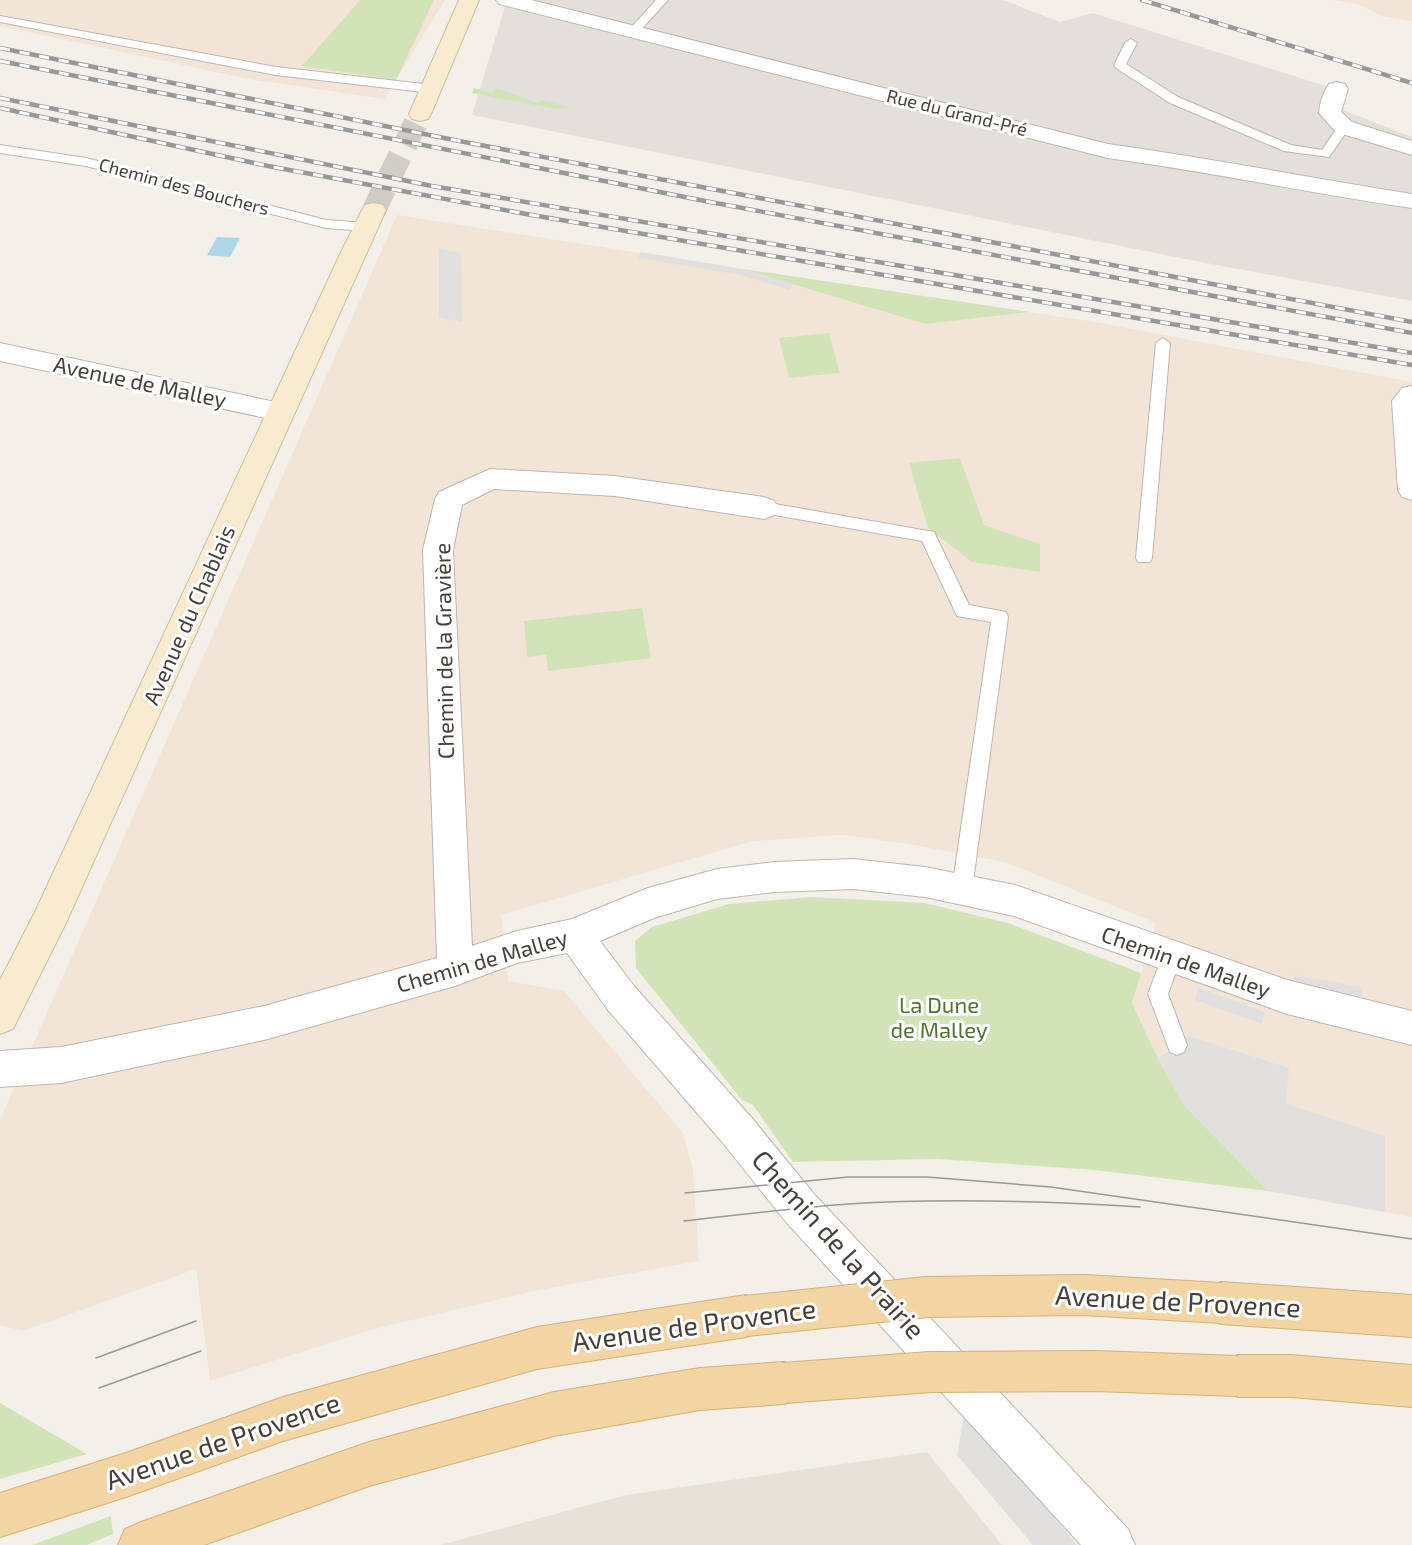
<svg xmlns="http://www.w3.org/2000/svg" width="1412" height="1545" viewBox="0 0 1412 1545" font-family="'Exo 2',sans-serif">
  <rect width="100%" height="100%" fill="#f3f0ea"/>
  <path fill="#e7e1d9" d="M927,1452l75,93h-562l186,-50z"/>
  <path fill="#f2e5d8" d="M0,0h445l-61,99 -135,-20 -249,-53z
    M1331,0h81v21l-31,-5 -23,-12z
    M397,215l346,54 353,53 316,60v835l-144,-26 -84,-86 -26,-46 -26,-56 24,-80 -152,-61 -95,-18 -67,-9 -89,6 -252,74 7,66 56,10 119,142 10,37 6,91 -160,29 -165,39 -164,52 -14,-112 -173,62 -23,-6v-205z"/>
  <path fill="#e3dfdb" d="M507,0h496l57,22 33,-9 236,74 16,3 -2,20 69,27v164l-222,-41 -718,-145z"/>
  <path fill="#d3e3b8" d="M360,0h74l-38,80 -94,-14z
    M474,88l18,5 4,-5 42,15 3,-3 29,7 -14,2 -84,-16z
    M743,269l287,43 -105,12z
    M829,333l11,40 -51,5 -10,-40z
    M960,458l24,67 56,19v28l-68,-10 -44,-34 -19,-65z
    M642,608l9,50 -103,13 -2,-16 -19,2 -3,-36z
    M813,897l112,6 83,20 133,50 -9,30 26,56 26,46 84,86 -173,-21 -157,-11 -145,3 -40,-57 -11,-5 -106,-132 -1,-27 17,-14 77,-23z
    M0,1403l87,51 -87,25z
    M111,1516l2,18 -26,11h-55z"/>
  <path fill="#e2e0de" d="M439,249l22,4 1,69 -23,-5z
    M641,252l102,17 51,15 -4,6 -50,-15 -102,-17z
    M1294,975l68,12v12l-68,-12z
    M1198,987l67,25 -3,12 -67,-24z
    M1189,1036l100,32 -3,36 99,32v76l-117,-21 -84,-86 -26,-46z
    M965,1409l112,136h-44l-76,-90z"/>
  <path fill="#aed6e9" d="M217,237l23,1 -10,19 -23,-2z"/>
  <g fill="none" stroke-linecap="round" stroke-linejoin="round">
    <path stroke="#d0cdc7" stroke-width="24" stroke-dasharray="24 12" stroke-linecap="butt" d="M374,210l46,-96"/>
    <g stroke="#beb6ae" stroke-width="2">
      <path id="lane" d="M656,0h12l-31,34h-8v-4z
        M0,16l276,51 156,18 6,4 -6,4 -156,-18 -276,-53z
        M1131,39l6,4 -11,21 52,33 113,48 31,5 18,-26h8l2,3 -21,30 -45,-6 -114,-48 -54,-35 -2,-3 11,-22z
        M0,145l86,13 240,62 40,3 7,4 -7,4 -40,-3 -240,-62 -86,-13z
        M1163,338l7,5 -18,215 -2,4h-12l-2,-4 20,-215z
        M764,502l170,30 35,73 37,7 2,5 -36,273 -3,6 -7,2 -7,-2 -3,-6 39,-268 -34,-6 -35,-75 -164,-29 -2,-4 2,-4z
        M1171,949l7,3 3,6 -13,36 19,51 -3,7 -7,3 -7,-3 -22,-58 16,-42z"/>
    </g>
    <g stroke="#beb6ae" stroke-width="2">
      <path id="street" d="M496,0h35l577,144c102,14 202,34 304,50v14c-102,-15 -202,-36 -304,-50l-609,-154z
        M1337,82l8,2 3,5 -7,23 11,10 60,19v14l-76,-23 -17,-19c1,-11 4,-20 10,-29z
        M0,343l280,60 10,2 4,7 -4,7 -10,2 -280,-60z
        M1412,386v114l-10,-3 -4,-7 -6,-89 10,-13z
        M490,469l125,7 149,21 10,4 4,7 -4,7 -10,4 -149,-23 -121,-7 -32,16 -9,45 19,396 45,-15 55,-12 76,-31 69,-19 58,-7 78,-3 72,8 90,18 272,95 125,31v34l-125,-31 -273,-98 -89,-19 -72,-8 -78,3 -58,7 -63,19 -54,23 34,45 117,131 63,77 314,335 7,16h-54l-295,-323 -63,-79 -115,-133 -41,-57 -50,10 -62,23 -191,54 -203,43 -61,4v-36l61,-4 203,-41 173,-48 -14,-408 12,-51 4,-7z"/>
    </g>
    <g stroke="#cebd9f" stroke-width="2">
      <path id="secondary" d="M459,0h20l-48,114 -3,5 -8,2 -8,-2 -3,-5z
        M374,203l9,2 3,5 -320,713 -53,106 -13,5v-54l35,-68 306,-660 21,-42 3,-5z"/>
    </g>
    <g stroke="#d7b074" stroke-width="2">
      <path id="primary" d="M1221,1282l191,13v42l-191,-13 -15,-6 -6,-15 6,-15z
        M746,1295l15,6 6,15 -6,15 -15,6 -209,32 -254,72 -157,56 -126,40v-44l126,-40 157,-56 254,-70z
        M1238,1355h53l121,10v42l-121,-10h-53l-15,-6 -6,-15 6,-15z
        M784,1362l15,6 6,15 -6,15 -15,6 -84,6 -146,26 -185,50 -165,59h-86l7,-16 16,-7 228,-80 185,-50 146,-24z"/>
    </g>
    <use href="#lane" fill="#fff" fill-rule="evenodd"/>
    <use href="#street" fill="#fff" fill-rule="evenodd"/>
    <use href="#secondary" fill="#f9ebcf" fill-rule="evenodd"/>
    <use href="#primary" fill="#f3d5a3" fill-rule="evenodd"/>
    <path stroke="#989898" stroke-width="1.5" d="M685,1193l163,-16h79l124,10 361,52
      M684,1221c54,-6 109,-13 164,-17 97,-6 195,-3 292,3
      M96,1358l100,-37
      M99,1388l102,-37"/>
    <g stroke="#989898" stroke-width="4.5">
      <path id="rail" d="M1142,0l270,83
        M0,48l454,92 958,182
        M0,61l710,141 702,131
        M0,98l432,88 980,167
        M0,108l268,58 258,48 886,151"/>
    </g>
    <use href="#rail" stroke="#fff" stroke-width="3" stroke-dasharray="10" stroke-linecap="butt"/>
    <g stroke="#d7b074" stroke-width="42" stroke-linecap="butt">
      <path id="primary-bridge" d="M746,1316l181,-19 157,-2 137,8
        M784,1383l146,-11 164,-1 144,5"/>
    </g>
    <use href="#primary-bridge" stroke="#f3d5a3" stroke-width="40"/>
  </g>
  <g text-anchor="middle" stroke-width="6" stroke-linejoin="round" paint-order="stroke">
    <g font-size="18" fill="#464039" stroke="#fff">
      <text transform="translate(957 113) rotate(14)" y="6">Rue du Grand-Pré</text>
      <text transform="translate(184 187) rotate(15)" y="6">Chemin des Bouchers</text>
    </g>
    <g font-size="22" fill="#464039" stroke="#fff">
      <text transform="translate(140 382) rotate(12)" y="8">Avenue de Malley</text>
      <text transform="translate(189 615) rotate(-66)" y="8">Avenue du Chablais</text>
      <text transform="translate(444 651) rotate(-91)" y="8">Chemin de la Gravière</text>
      <text transform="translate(482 961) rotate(-16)" y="8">Chemin de Malley</text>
      <text transform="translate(1186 962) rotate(19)" y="8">Chemin de Malley</text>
    </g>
    <g font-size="22" fill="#507232" stroke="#fff">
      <text x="939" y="1013">La Dune<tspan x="939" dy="25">de Malley</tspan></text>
    </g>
    <g font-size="27" fill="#464039" stroke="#fff">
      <text transform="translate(838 1245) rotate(48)" y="9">Chemin de la Prairie</text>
      <text transform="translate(1178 1302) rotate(3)" y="9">Avenue de Provence</text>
      <text transform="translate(694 1326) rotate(-8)" y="9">Avenue de Provence</text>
      <text transform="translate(223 1442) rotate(-19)" y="9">Avenue de Provence</text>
    </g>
  </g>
</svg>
